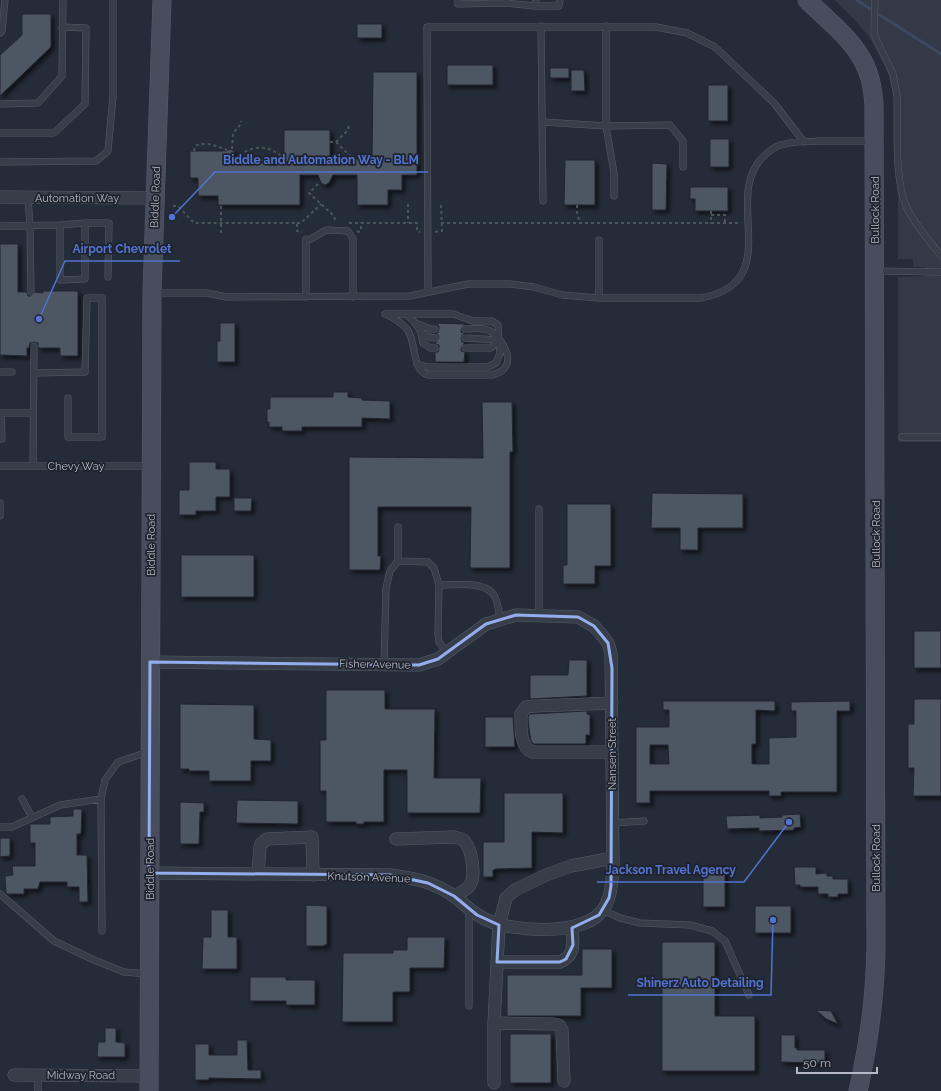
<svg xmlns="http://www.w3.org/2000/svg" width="941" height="1091" viewBox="0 0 941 1091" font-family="Raleway,sans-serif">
  <defs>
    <filter id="shadow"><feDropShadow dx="3" dy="3" stdDeviation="2" flood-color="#0009"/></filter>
  </defs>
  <rect width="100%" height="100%" fill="#252c39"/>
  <path fill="#333946" d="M835,0h106v442h-43v-165l27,-1v-9h-12v-8h-15v-61l-3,-38 -1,-63 -5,-21 -4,-10 -15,-28 -14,-17z"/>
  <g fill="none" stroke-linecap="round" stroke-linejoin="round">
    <path stroke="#3c4960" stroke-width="3" d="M857,0l13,9
      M880,15l61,39"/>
  </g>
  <path fill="#4e5664" stroke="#202530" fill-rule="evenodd" filter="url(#shadow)" d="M22,14h29v33l-51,49v-41l22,-20z
    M357,24h25v14h-25z
    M447,65h46v20h-46z
    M550,68h19v10h-19z
    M571,70h13l1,21h-14z
    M373,72h44v103h-15v15h-14v15h-31v-30h-24l-4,8 -4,2 -4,-2 -3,-8h-18v30h-82v-9h-20v-18h-8v-27h36l4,-2 4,2 2,8h48v-29h46v29h42z
    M708,85h20v36h-20z
    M710,139h19v28h-19z
    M565,160h30v45h-31z
    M652,163l15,1 -1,46h-14z
    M690,187h38v24h-33v-12h-5z
    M0,244h18v48h9l1,4h3l4,-4 8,1v-2h35v65h-18v-8h-22v-5l-4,-1 -4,1 -1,5h-2v8l-27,-1z
    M220,323h15v39h-18v-21h3z
    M435,323l30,1 -4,5v3l4,1 -3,2 -1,3 1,4h3l-4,6v3l4,1 -1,10h-29v-10h3l1,-4v-3l-4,-1 4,-6 -1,-3 -3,-2h3l1,-4v-3z
    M333,392h15v5l14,1v2l28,1v18l-28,-1v9h-60v4h-20v-4h-13v-5h-2v-13h3v-12h63z
    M482,402h30l1,50h-3v116h-40l1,-61h-93v49h3l-1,14h-31v-113l134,1z
    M189,462h27v7h14v28h-14v14h-20v4h-17v-25h10z
    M652,493l91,1v34h-45v22h-18v-22h-29z
    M234,498h18l-1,13h-17z
    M567,504h44v62h-16v18h-32v-19h4z
    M181,555h73v42h-73z
    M914,631h27v37h-27z
    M569,660h18v36l-57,3v-24h38z
    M326,690h59v19h50l-1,69h47l-1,35h-73v-43h-23v52h-20v2h-8v-2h-30v-31h-6v-51h6z
    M914,699h27v97h-28l1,-28h-6v-44h6z
    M663,701h112v10l-19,-1v34h-4v20h17v-26l27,-1v-26h-5v-9l59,-1v10h-13v81h-56v4h-12v-5h-119v12h-14v-76h33v-17h-6zM650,745h18l1,19h-19z
    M180,704l74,1v34l17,1v21h-20v20h-42v-10h-20v-2h-9z
    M587,711v3l3,1v20h-4v9h-52l-3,-3 -2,-12 -1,-12 2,-3z
    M485,717h28l2,30h-30z
    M504,793h59v40l-31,-1v36l-37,1v1h-2v7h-10v-35h21z
    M237,800l61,1v23l-62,-1z
    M180,802l24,1v9h-4l-1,32h-19z
    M73,809h9l-1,25h-4v21h10l1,47h-9v-15h-12v-5h-27l-2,7h-14v5h-17l-1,-1 -1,-17 8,-1 -1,-9h23v-23h-5v-19h20v-7l23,-1z
    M800,814l1,13 -7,1v2l-35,1v-3l-32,1 -1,-13 34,-1v3l22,-1v-2z
    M0,838h10v18l-10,1z
    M703,866h22v41h-22z
    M794,867h22v7l11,-1v3h6v3h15v15h-10v3h-10v-3h-10v-7h-18v-2h-5z
    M306,905l21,1v39h-3v1h-18z
    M755,906h36v27h-36z
    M211,910h17v27h9v32h-35l1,-32h8z
    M407,937h38l-1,31h-34v24h-17v30h-51l1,-69h50v-3h14z
    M662,942h53v74h40v55h-93z
    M582,949h30v39h-31v28h-74v-41h75z
    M250,977h36v3h29v25h-29v-4h-36z
    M816,1010l15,1 7,13 -12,-5z
    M105,1028h11v14l9,1v14h-28l1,-15h7z
    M510,1034h41v49h-41z
    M781,1035h14v13h2v2h28v13l-44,-1z
    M237,1040h10l1,30h13v9l-52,-1v2h-14v-36h14v11h28z"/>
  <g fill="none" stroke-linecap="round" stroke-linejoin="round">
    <g stroke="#575c67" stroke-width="7">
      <path id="lane" d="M458,0v4l48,-1
        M506,0v3l28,3 2,-6
        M875,0l-1,33 2,6 17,35 4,22c1,32 -3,81 9,110 8,18 23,34 35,50
        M534,6h25l1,-6
        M541,26l2,175
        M606,26v100l8,47v23
        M0,33l2,-2 3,-31
        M0,104l38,-1 24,-27 1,-76
        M543,122l63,4 64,-1 13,16v26
        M0,133h54l31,-29 1,-76 -24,-1
        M0,162l96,-1 12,-10 5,-54v-97
        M28,198l2,27 1,67
        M60,225l25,-2
        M0,226l60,-1v55l25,-1v-56h24l-1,54
        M306,239v58
        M311,239l15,-9 22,1 5,8v58
        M599,240v58
        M877,271l64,1
        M428,292l-1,-265h229l31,6 28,14 59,56 30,39
        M153,293h54l19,4 184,-1 58,-12h42l24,3 28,8 37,3h102c87,-16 19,-102 63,-142 6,-6 13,-11 21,-12 10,-3 22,-2 33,-3 18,0 37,0 55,0
        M385,314h68l20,7h19l6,4 2,28 -4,10 -8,4h-61l-10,-3
        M386,314c8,4 15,8 21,15 10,13 4,41 21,46h65c5,-2 10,-3 13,-9 6,-10 -6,-30 -16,-35 -7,-4 -17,-2 -25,-2
        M406,314c3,3 7,6 9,9 7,9 7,14 20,15
        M415,323l16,6h4
        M421,333l2,10 7,5h5
        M465,338l34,2
        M465,348h26l8,-8
        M0,372h12
        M34,373l51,-1 2,-74h15v139h-34v-39
        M0,413h33
        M902,437h39
        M0,439h2l-1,-26
        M0,466h150
        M33,466l1,-120
        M539,509v106
        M0,516v-13
        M398,527v34
        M447,653l-8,-11 -1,-8 1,-49c15,0 48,-5 56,12 3,6 4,15 5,22
        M384,665l2,-77 4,-17 8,-10 30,1 6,6 5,17
        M22,799l10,18
        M612,823l32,-2
        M0,827h12l48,-22 41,-6
        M0,894l54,47 40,19 30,12 24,2
        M603,910l17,8 20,5 50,2 22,6 13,10 24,54
        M102,931l-1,-132 4,-19 13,-18 30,-10
        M469,1006v-98
        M38,1091v-16"/>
    </g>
    <g stroke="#575c67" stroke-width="13">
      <path id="street" d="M0,197l155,1
        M612,703l-77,3 -9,1 -5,7c0,12 -2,32 11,38h80
        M396,839l58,-2c4,1 8,1 11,5 7,8 11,34 5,43 -4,6 -10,8 -16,11
        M149,873l241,2c24,3 45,7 65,22 10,8 20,18 32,23 26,12 96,16 115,-9 10,-13 10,-31 11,-46l-2,-212 -3,-10 -7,-9 -7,-8 -16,-9 -62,-2 -30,9 -48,35 -19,6 -269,-3
        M258,874l2,-27 1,-3 6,-5 45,-2 1,38
        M497,962h63c16,-7 13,-20 12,-34
        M494,1023l60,1 5,1 3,5 2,51
        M14,1075l135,1
        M494,1083v-60l5,-98 7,-27 9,-8 31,-15 25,-9 42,-8"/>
    </g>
    <g stroke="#575c67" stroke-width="19">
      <path id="secondary" d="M807,0c20,20 46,39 58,65 6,12 8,26 9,39l2,845c-1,49 -7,94 -18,142
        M149,1091l3,-798 10,-293"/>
    </g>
    <path stroke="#49575b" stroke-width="2" stroke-dasharray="3 3" stroke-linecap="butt" d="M330,142h6l14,14v3
      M336,142l12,-12 1,-6
      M232,149l1,-16 8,-9v-3
      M194,151l1,-5c11,-5 21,0 32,4
      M235,159c15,-14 34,-16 49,0
      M223,166l1,-17
      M318,184l-9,9 25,23 2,7
      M408,204v19
      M577,205v7l3,11
      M173,206h5l16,17h103v8l5,1
      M711,211v13
      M711,215h14v9
      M297,223h4l20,-19
      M349,223h12
      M441,223h299
      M357,232l4,-1v-8h56v8l3,1
      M435,232l7,-1 -1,-26
      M221,233v-40"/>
    <use href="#lane" stroke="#383e49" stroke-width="6"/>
    <use href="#street" stroke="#383e49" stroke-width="12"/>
    <use href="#secondary" stroke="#474d5c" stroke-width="18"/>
  </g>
  <path fill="none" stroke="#92aeec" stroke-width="3" stroke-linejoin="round" d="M516,615l62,2 16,9 14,17 4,25 -1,218 -2,12 -10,17 -27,13 1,17 -7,14 -6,3h-63l2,-37 -22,-10 -23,-19 -26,-13 -38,-8 -241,-2 1,-211 269,3 19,-6 48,-35z"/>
  <g text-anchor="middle" stroke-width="3.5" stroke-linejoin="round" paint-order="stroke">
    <g font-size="11" fill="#b4b9c5" stroke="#1e232e">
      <text transform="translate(155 197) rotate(-88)" y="4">Biddle Road</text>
      <text x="77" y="202">Automation Way</text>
      <text transform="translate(875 210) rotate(-90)" y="4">Bullock Road</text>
      <text x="76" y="470">Chevy Way</text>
      <text transform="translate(876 534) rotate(-90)" y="4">Bullock Road</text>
      <text transform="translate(151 545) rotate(-90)" y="4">Biddle Road</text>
      <text transform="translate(375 664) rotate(1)" y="4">Fisher Avenue</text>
      <text transform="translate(612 754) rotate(-90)" y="4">Nansen Street</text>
      <text transform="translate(876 858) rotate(-90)" y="4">Bullock Road</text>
      <text transform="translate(150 869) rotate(-90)" y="4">Biddle Road</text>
      <text transform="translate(369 877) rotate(2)" y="4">Knutson Avenue</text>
      <text x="81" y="1079">Midway Road</text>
    </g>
  </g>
  <path fill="none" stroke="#5273d1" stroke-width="1.5" d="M172 217L215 172H428M39 319L65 261H180M789 822L744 882H597M773 920L771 995H628"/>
  <g fill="#5273d1" stroke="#1e232e" stroke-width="1.5">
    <circle cx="172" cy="217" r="4"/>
    <circle cx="39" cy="319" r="4"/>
    <circle cx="789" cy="822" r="4"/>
    <circle cx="773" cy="920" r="4"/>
  </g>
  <g font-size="12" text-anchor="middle" font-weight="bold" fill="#5273d1" stroke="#1e232e" stroke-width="3.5" stroke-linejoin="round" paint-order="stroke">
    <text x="321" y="164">Biddle and Automation Way - BLM</text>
    <text x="122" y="253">Airport Chevrolet</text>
    <text x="671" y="874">Jackson Travel Agency</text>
    <text x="700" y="987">Shinerz Auto Detailing</text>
  </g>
  <path d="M797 1067v6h80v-6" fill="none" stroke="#b4b9c5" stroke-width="2"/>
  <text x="803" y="1067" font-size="12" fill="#b4b9c5" stroke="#1e232e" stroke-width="3" paint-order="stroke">50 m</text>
</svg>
